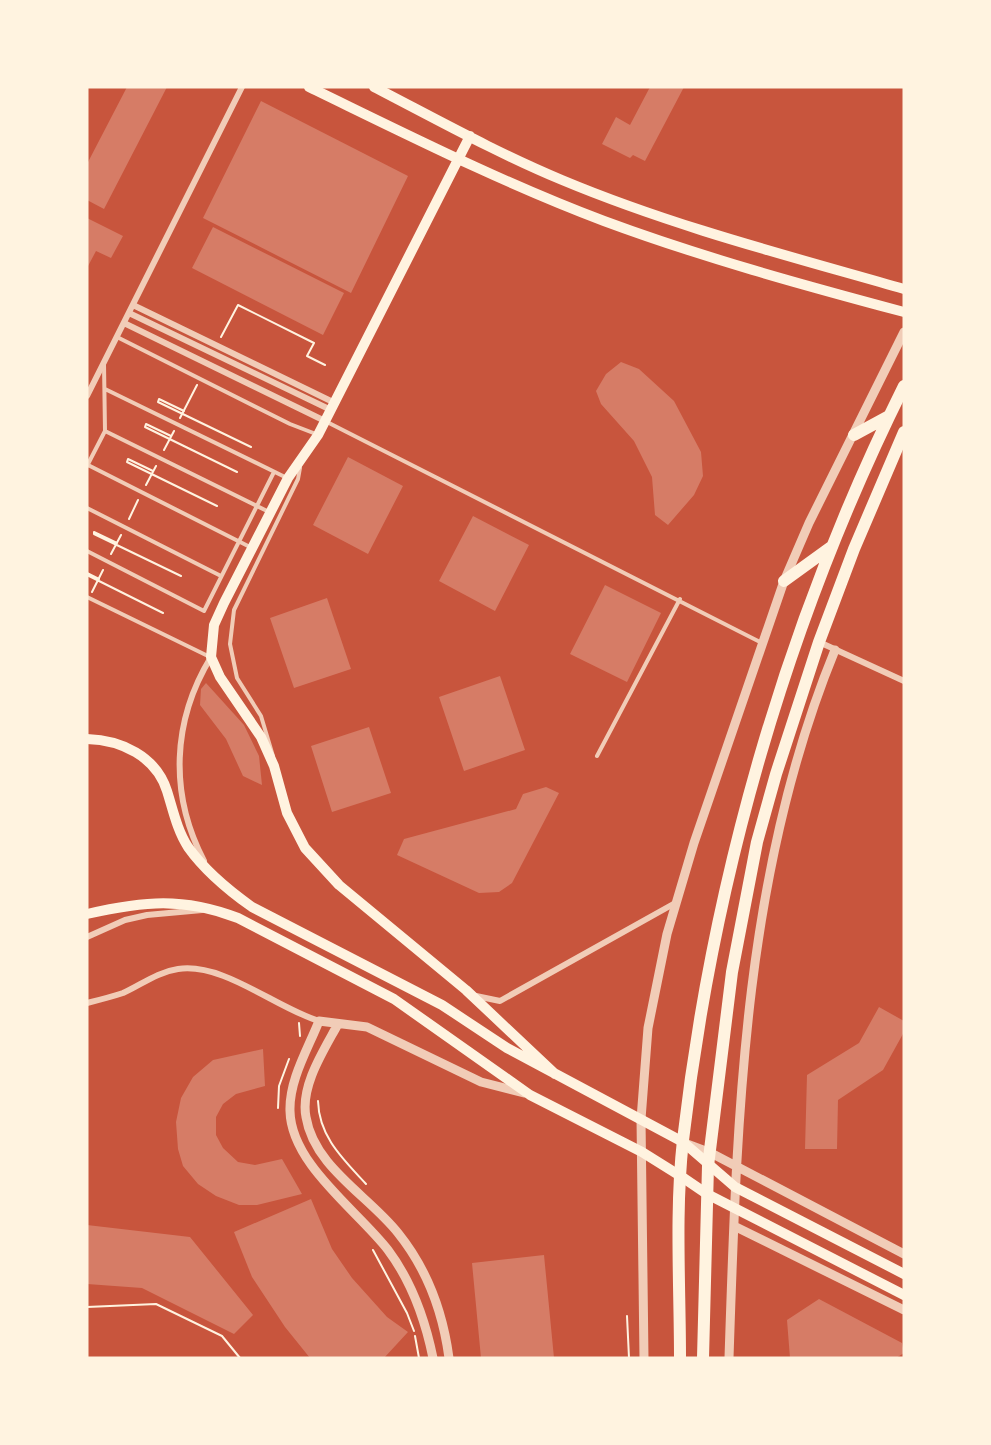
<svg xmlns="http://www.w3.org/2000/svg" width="991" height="1445" viewBox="0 0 991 1445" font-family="Raleway,sans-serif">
  <rect width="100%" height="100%" fill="#c8553d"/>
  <path fill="#d67c66" d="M127,87h40l-63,122 -17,-9v-36z
    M650,87h34l-39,74 -12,-6 -3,3 -28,-14 14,-27 14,8z
    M261,101l147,75 -57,117 -148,-75z
    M87,218l36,18 -12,22 -15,-7 -9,17z
    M213,227l131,66 -21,42 -131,-67z
    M621,362l18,7 35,32 27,51 2,24 -9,19 -26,30 -13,-10 -3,-38 -18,-36 -33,-37 -5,-13 10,-17z
    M348,457l55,29 -35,68 -55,-29z
    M473,516l56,29 -34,66 -56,-30z
    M605,585l56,28 -34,69 -57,-28z
    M327,598l24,71 -57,19 -24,-70z
    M500,676l25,74 -61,21 -25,-74z
    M206,683l38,42 15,31 3,29 -19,-9 -17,-37 -26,-34 1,-16z
    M369,727l22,66 -59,19 -21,-66z
    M546,787l13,6 -47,90 -13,9 -20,1 -82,-38 7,-16 112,-30 7,-15z
    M879,1007l25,14v11l-21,38 -45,30 -1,49h-32l2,-74 52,-32z
    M263,1049l2,37 -29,8 -13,10 -7,13v18l7,13 15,14 17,3 27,-6 20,35 -45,11h-18l-23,-9 -18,-12 -15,-18 -5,-17 -2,-27 5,-24 12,-21 20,-17z
    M311,1199l21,50 20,29 35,39 21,15 -24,26h-74l-25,-31 -33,-50 -18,-45z
    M87,1225l103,12 63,78 -19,19 -92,-46 -55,-4z
    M544,1255l10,103h-73l-9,-95z
    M819,1299l83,44 2,10 -8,5h-106l-3,-38z"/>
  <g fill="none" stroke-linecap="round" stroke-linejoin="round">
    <path stroke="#fff3e0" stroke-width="2" d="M221,337l17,-32 76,38 -7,13 18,9
      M184,411l-25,-12 -1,3 93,45
      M180,418l17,-33
      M171,436l-25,-12 -1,3 92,45
      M164,450l10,-19
      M153,471l-25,-12 -1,3 90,44
      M146,485l10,-19
      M129,519l9,-19
      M117,543l-23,-11v2l87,42
      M111,554l10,-19
      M87,573l12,6
      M87,575l76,38
      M92,592l11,-22
      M299,1023l1,13
      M318,1101c1,36 25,58 48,83
      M278,1108l1,-22 10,-27
      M373,1250l34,63 7,18
      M87,1307l69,-3 66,32 18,22
      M627,1316l2,42
      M415,1336l4,22"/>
    <path stroke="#f1ccb7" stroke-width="4" d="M117,337l173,87 26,10
      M105,389l180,88
      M327,422l435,221
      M105,431l164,81
      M88,465l162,82
      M87,466l18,-35 -1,-67
      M87,508l134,68
      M87,551l117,60 70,-139
      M87,597l123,60
      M273,756l-12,-40 -24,-38 -7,-34 4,-34 64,-131 2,-11
      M597,756l83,-157"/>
    <path stroke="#f1ccb7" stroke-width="6" d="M133,305l202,98
      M129,313l202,97
      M124,323l201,98
      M87,396l155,-309
      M819,642l85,39
      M204,861c-35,-67 -32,-140 7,-204
      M87,937l38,-17 22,-5 55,-5
      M476,996l24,5 177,-99
      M87,1003c12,-3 24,-6 36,-10 18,-8 34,-21 55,-24 45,-7 98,39 141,52"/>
    <path stroke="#f1ccb7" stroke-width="9" d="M338,1024c-14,26 -38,62 -32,93 8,50 63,79 92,116 29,36 45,80 51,125
      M687,1144l24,9 193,101
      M734,1226l170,84
      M433,1358c-8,-39 -21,-76 -45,-108 -31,-40 -97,-86 -98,-139 -1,-31 18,-62 29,-90l48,6 114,55 43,11
      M644,1358l-3,-239 7,-91 19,-94 27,-91 90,-262 25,-58 95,-191
      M729,1358c8,-239 14,-484 106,-708"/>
    <path stroke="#fff3e0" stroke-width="10" d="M309,87c97,47 194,96 295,134 97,36 199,64 300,91
      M374,87c62,32 123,66 188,93 110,46 227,76 342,109
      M470,136l-152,299 -30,43 -64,125 -10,22 -3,32 9,20 41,60 13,29 13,47 18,35 34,37 127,105 89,84
      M87,739c34,1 69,17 80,52 6,19 10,39 21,56 17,24 40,43 64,60l190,98 65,43 176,94
      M87,914c57,-13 96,-17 151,4l156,81 136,96 112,57 40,25"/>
    <path stroke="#fff3e0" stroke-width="10" d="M683,1142l52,45 169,87
      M682,1177l25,17 197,101"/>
    <path stroke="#fff3e0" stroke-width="12" d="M854,435l35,-19
      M784,581l47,-34
      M680,1358c0,-72 -5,-146 3,-218 30,-261 104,-519 221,-754
      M703,1358l5,-192 24,-194 25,-130 19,-68 43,-132 35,-93 50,-117"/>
  </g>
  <rect width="991" height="1445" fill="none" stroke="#fff3e0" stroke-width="177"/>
</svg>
